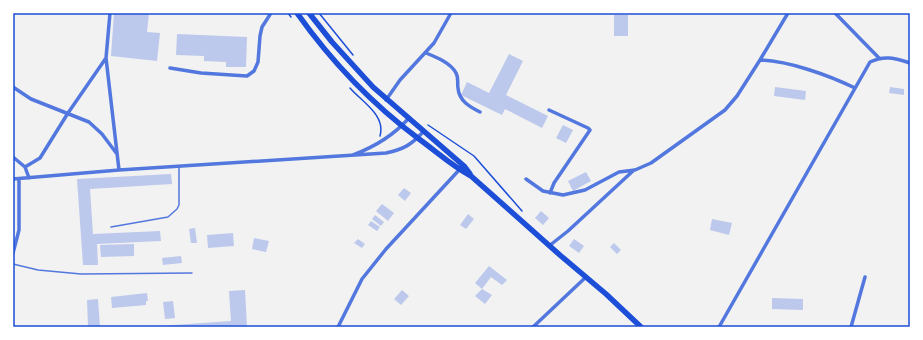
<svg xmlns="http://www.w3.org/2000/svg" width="923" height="340" viewBox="0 0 923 340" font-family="Arial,sans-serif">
  <rect width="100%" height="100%" fill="#f2f2f2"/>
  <path fill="#bdc9ec" d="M114,13h35l-2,19 13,1 -3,28 -46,-5z
    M614,15h14v21h-14z
    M177,34l70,3 -1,30h-20v-5l-22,-1v-5l-28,-1z
    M509,54l14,7 -17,34 42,21 -6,12 -37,-19 -3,6 -41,-20 6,-13 22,11z
    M775,87l31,4 -1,9 -31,-4z
    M890,87l14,2v6l-15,-2z
    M563,125l10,5 -7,13 -10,-5z
    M586,172l5,9 -18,10 -5,-10z
    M171,174l1,10 -82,5 3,45 67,-3 1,10 -64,3 1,21h-15l-6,-86z
    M404,188l7,5 -6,8 -7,-6z
    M382,204l12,9 -6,8 -12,-10z
    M541,211l8,7 -6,7 -8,-7z
    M468,214l6,5 -8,10 -6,-4z
    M375,215l9,7 -3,4 -9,-7z
    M712,219l20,4 -3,12 -19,-5z
    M371,221l9,6 -3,4 -9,-6z
    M195,228l2,15h-6l-2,-14z
    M233,233l1,13 -26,2 -1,-13z
    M254,238l15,3 -3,11 -14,-3z
    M358,239l7,5 -3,4 -8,-5z
    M574,239l10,7 -5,7 -10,-7z
    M614,243l7,7 -4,4 -7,-7z
    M134,244v12l-33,1 -1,-12z
    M181,256l1,7 -19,2 -1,-7z
    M489,266l18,14 -5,5 -11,-8 -9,12 -7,-6z
    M482,289l10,6 -7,9 -10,-8z
    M245,290l2,37h-89v-1l73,-5 -2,-30z
    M402,290l7,6 -8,9 -7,-6z
    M147,293l1,8h-2v4l-34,3 -1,-11z
    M772,298l31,1v11l-31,-1z
    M98,299l2,28h-12l-1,-27z
    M173,301l2,17 -10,1 -2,-17z"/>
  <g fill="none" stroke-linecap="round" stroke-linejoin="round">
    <path stroke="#1d4ed8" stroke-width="1.5" d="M288,13l3,4
      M319,13l34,42
      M350,88c12,14 36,27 30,48
      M428,125l46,31 48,55"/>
    <path stroke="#5277de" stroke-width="1.5" d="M111,227l57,-10 9,-8 2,-4v-38
      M13,264l25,6 43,4 111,-1"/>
    <path stroke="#5277de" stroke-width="3.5" d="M110,13l-4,45 13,112
      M835,13l44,45
      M426,53c10,4 25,10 30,20 3,5 1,10 2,15 1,13 12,19 22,24
      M760,60l28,-47
      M170,68l31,5 46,3 7,-5 4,-9 2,-26 2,-9 9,-14
      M13,87l18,12 58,23 13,12 15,20
      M386,100l14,-20 34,-37 17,-30
      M549,110l39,18 2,2 -36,53 -4,10
      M353,155c21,-8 40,-19 55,-36
      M13,157l12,10 4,11
      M25,167l15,-9 28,-45 38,-55
      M13,179l106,-9 267,-17c18,-4 25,-8 37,-21
      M526,179l17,12 20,4 22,-5 34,-18 16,-2 16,-7 74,-53 12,-14 23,-36c29,1 68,15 95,28
      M549,246l19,-15 66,-61
      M13,253l6,-23v-51
      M13,327h1
      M338,327l24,-48 24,-30 74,-80
      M533,327l53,-50
      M719,327l151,-265c14,-7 25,-4 40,1
      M851,327l14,-50"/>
    <path stroke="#1d4ed8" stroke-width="5.5" d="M297,13c34,48 75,91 122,126 18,13 33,27 52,37l90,80 45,38 35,33
      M309,13l23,29 41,45 91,79 6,8"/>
  </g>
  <rect width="923" height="340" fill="none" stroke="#ffffff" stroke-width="28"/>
  <rect x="14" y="14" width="895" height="312" fill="none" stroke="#1d4ed8" stroke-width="1.5"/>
</svg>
